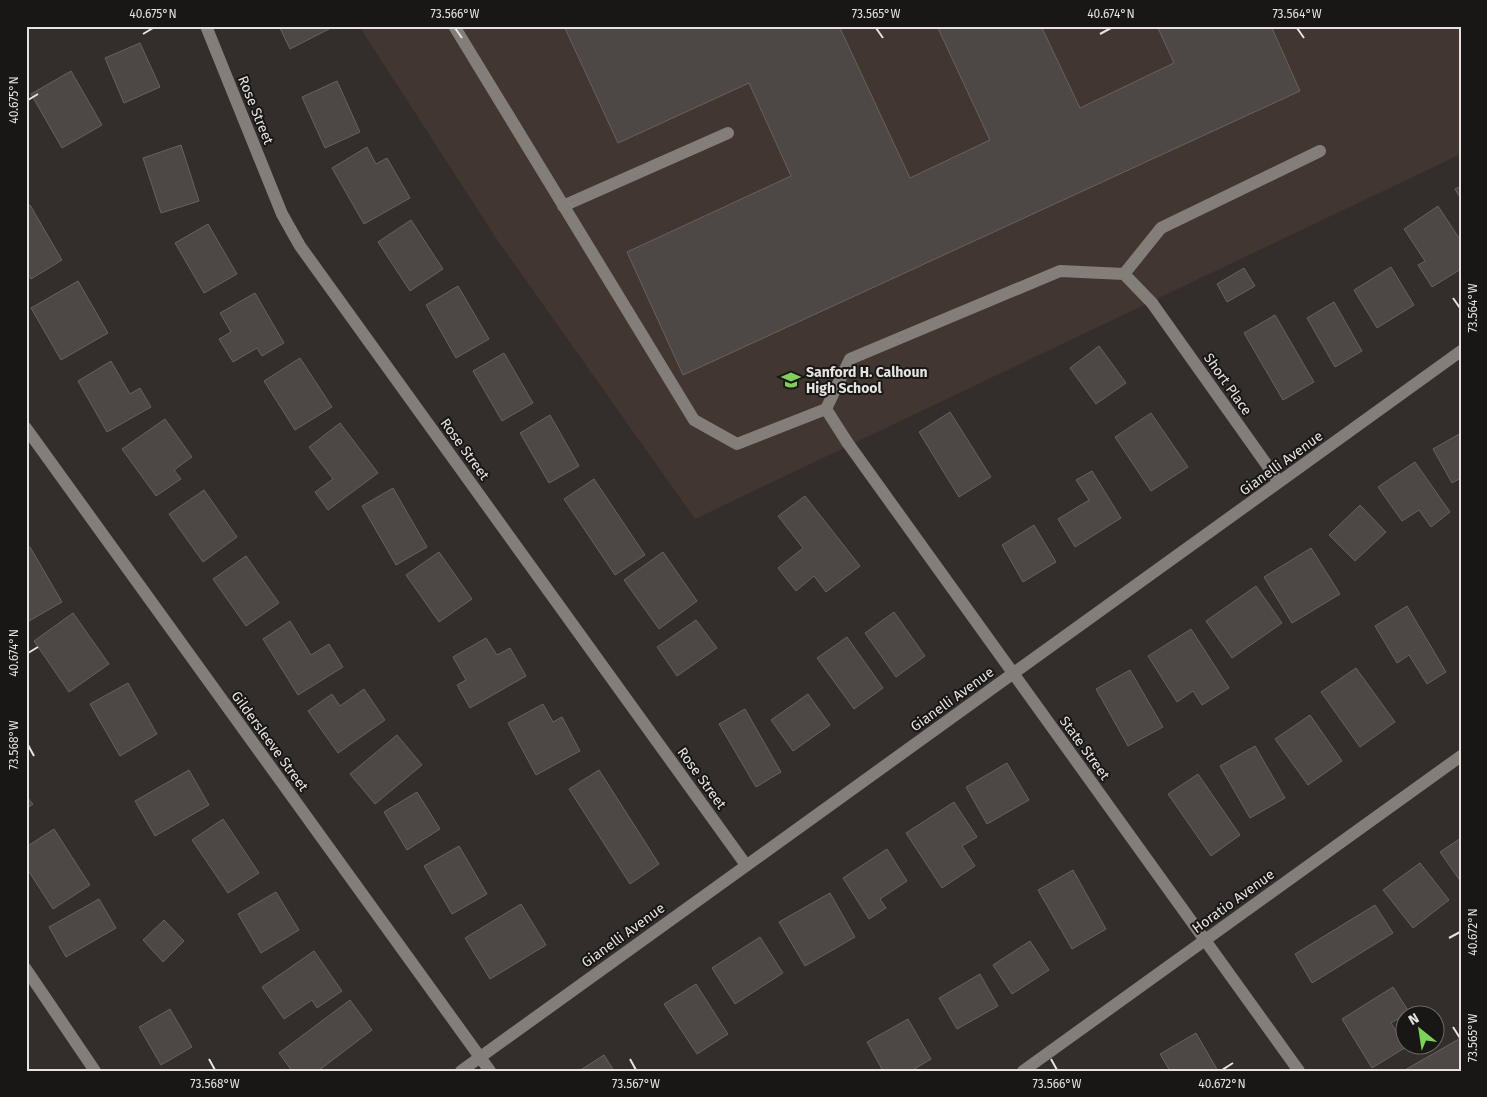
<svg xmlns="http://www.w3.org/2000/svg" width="1487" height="1097" viewBox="0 0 1487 1097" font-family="'Fira Sans',sans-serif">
  <rect width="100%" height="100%" fill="#332e2c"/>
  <path fill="#413630" d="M359,26h1102v128l-766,365 -197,-278z"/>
  <path fill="#4d4745" stroke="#68625f" d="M279,26h48l2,3 -39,20z
    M564,26h275l71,152 80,-38 -53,-114h104l39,82 94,-45 -17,-37h114l29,65 -617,284 -56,-123 164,-76 -42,-93 -131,60z
    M140,43l20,44 -36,16 -19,-45z
    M71,71l31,54 -40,23 -31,-54z
    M337,81l23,51 -35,16 -23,-51z
    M181,145l18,56 -38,12 -18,-55z
    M367,147l9,17 11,-6 23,40 -46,26 -32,-56z
    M1461,186v13l-6,-10z
    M30,205l32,55 -31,19 -5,-8v-64z
    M1438,206l23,35v28l-29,18 -14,-22 7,-4 -21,-32z
    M411,220l32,49 -33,22 -32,-49z
    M208,224l29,50 -33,19 -29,-50z
    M1391,267l23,38 -37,23 -23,-38z
    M1244,268l11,18 -28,16 -10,-18z
    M78,281l30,52 -47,27 -30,-52z
    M458,286l31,53 -33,19 -30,-53z
    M255,293l29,50 -22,13 -5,-8 -24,14 -14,-23 12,-7 -11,-19z
    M1334,302l28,49 -27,16 -28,-49z
    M1275,315l39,67 -31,18 -39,-67z
    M1099,346l27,37 -30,21 -26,-36z
    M504,353l29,50 -31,18 -29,-50z
    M300,358l32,49 -37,23 -31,-49z
    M111,361l19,33 10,-6 11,19 -44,25 -29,-51z
    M950,412l41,65 -32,20 -40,-65z
    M1151,413l37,54 -37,24 -36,-54z
    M550,415l29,51 -30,17 -29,-50z
    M165,419l27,38 -18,13 7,9 -25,17 -34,-47z
    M340,423l38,50 -50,37 -13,-18 18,-13 -24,-32z
    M1461,433v45l-9,5 -19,-34z
    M1415,462l35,50 -19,15 -12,-17 -17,11 -24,-34z
    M1092,471l29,47 -46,29 -17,-28 31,-19 -13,-20z
    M594,479l51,76 -30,20 -51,-76z
    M393,488l34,59 -31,18 -34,-59z
    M204,490l33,47 -34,25 -34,-48z
    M805,496l55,70 -34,26 -12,-16 -18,15 -18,-23 25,-20 -25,-32z
    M1360,505l26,27 -31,29 -26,-26z
    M1034,525l22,37 -33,20 -21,-37z
    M30,547l32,55 -33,19 -3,-6v-66z
    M1311,548l29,46 -48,29 -28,-46z
    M439,552l33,47 -33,23 -33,-47z
    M663,552l34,49 -38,28 -35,-49z
    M246,556l33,47 -33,23 -33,-47z
    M1256,586l26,37 -50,35 -26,-37z
    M1407,606l39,66 -19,12 -18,-29 -12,8 -22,-37z
    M894,612l31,44 -29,21 -31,-44z
    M73,613l36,51 -40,28 -35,-51z
    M696,620l21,28 -40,28 -20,-29z
    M290,621l21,34 18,-11 14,23 -45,28 -35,-56z
    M1191,629l38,59 -27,17 -9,-14 -16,11 -29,-46z
    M847,637l36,51 -29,21 -37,-51z
    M486,638l11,17 13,-7 16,28 -56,32 -13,-23 9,-5 -13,-23z
    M1356,668l39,54 -35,25 -39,-55z
    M1130,670l33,57 -35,19 -32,-57z
    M128,683l29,51 -37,22 -30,-52z
    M364,689l21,31 -47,33 -30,-42 24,-17 8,12z
    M808,694l22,31 -37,26 -22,-31z
    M543,704l10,18 9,-5 18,34 -44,24 -28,-52z
    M745,709l36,63 -25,15 -37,-63z
    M1310,715l32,46 -34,24 -33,-46z
    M397,735l25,30 -47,39 -25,-30z
    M1255,746l30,52 -35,20 -30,-52z
    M1007,763l22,37 -42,24 -21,-37z
    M189,770l20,35 -54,31 -20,-35z
    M599,770l60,94 -29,20 -61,-95z
    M1198,774l42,61 -29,21 -43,-62z
    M417,792l23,37 -33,21 -23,-38z
    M26,796l7,8 -7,5z
    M954,802l23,35 -15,9 13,20 -33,22 -36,-55z
    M223,819l36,54 -31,20 -36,-53z
    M54,829l36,56 -37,24 -27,-42v-20z
    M1461,838v44l-21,-30z
    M459,846l28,48 -35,20 -28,-48z
    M887,849l20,32 -27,18 6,9 -17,11 -26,-41z
    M1420,863l29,37 -36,28 -30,-38z
    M1073,870l33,59 -34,20 -34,-59z
    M276,892l23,38 -38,23 -23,-39z
    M830,893l25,44 -50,29 -26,-44z
    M99,899l17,29 -50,29 -17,-30z
    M521,904l25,41 -56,34 -25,-41z
    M1375,905l18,28 -81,50 -17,-29z
    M164,920l20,21 -21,21 -20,-22z
    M760,937l23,36 -48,31 -23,-36z
    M1030,941l19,29 -37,24 -19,-29z
    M314,951l28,40 -25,17 -5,-8 -28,19 -22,-32z
    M980,974l18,32 -41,23 -18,-31z
    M696,984l32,50 -31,20 -33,-50z
    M1393,987l16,25 -18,11 15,24 -34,21 -30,-49z
    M350,1000l22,30 -54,41h-26l-13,-18z
    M170,1009l22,38 -31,18 -22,-38z
    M908,1019l23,40 -20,12h-28l-16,-29z
    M1196,1033l22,38h-48l-10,-17z
    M1459,1039l2,3v29h-58z
    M604,1055l10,16h-35z"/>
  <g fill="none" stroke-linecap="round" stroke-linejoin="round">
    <path stroke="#847e7b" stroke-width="12" d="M454,26l240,394 43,24 89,-35 21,33
      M563,206l165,-73
      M1124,274l37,-46 159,-77
      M826,409l24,-50 210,-88 64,3 28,29"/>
    <path stroke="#847e7b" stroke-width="12" d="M206,26l76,188 18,32 446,619
      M1152,303l127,179
      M26,428l464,643
      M847,442l452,629
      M461,1071l1000,-720
      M1023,1071l438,-315"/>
    <path stroke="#847e7b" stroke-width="12" d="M26,969l69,102"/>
  </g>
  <path fill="none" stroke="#e5e2e0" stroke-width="2" d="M455,28l7,10M876,28l7,10M1297,28l7,10M143,34l10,-6M1100,34l11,-6M28,100l10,-6M1453,298l7,10M28,653l10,-6M28,745l6,11M1449,938l11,-6M1453,1027l7,11M209,1059l6,11M630,1059l6,11M1051,1059l6,11M1222,1070l11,-7"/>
  <defs>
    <g id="school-bare" transform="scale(1.5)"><path d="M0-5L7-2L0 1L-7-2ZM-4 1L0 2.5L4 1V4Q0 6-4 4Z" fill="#7dd154" stroke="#191716" stroke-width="2.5" paint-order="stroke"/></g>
  </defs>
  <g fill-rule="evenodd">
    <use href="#school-bare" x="791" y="380"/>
  </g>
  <g text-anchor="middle" stroke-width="4" stroke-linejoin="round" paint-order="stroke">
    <g font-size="14" fill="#e5e2e0" stroke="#191716">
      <text transform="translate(256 110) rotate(68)" y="5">Rose Street</text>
      <text transform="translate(1228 384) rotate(55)" y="5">Short Place</text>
      <text transform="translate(465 449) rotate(54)" y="5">Rose Street</text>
      <text transform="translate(1281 463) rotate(-36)" y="5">Gianelli Avenue</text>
      <text transform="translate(952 699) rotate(-36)" y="5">Gianelli Avenue</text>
      <text transform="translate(270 741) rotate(54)" y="5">Gildersleeve Street</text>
      <text transform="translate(1085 748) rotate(54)" y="5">State Street</text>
      <text transform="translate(702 778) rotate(54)" y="5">Rose Street</text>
      <text transform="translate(1233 901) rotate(-36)" y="5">Horatio Avenue</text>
      <text transform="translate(623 935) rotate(-36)" y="5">Gianelli Avenue</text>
    </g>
    <g font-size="14" font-weight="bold" fill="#e5e2e0" stroke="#191716" text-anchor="start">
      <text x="806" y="377">Sanford H. Calhoun<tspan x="806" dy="16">High School</tspan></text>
    </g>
  </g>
  <rect width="1487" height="1097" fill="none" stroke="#191716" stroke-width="55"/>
  <g transform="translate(1420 1030) rotate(330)"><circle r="24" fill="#191716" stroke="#6b6867"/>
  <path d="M0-4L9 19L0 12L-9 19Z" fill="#7dd154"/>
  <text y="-8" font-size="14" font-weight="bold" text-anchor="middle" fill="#e5e2e0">N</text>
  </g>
  <rect x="28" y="28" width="1432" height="1042" fill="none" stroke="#e5e2e0" stroke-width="2"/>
  <g font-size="12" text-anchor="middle" fill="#e5e2e0">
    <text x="153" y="18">40.675°N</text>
    <text x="455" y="18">73.566°W</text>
    <text x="876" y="18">73.565°W</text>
    <text x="1111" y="18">40.674°N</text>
    <text x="1297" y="18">73.564°W</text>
    <text transform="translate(14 100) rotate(-90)" y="4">40.675°N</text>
    <text transform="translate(1473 308) rotate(-90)" y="4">73.564°W</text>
    <text transform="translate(14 653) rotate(-90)" y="4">40.674°N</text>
    <text transform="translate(14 745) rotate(-90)" y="4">73.568°W</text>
    <text transform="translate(1473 932) rotate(-90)" y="4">40.672°N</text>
    <text transform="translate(1473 1038) rotate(-90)" y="4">73.565°W</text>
    <text x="215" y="1088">73.568°W</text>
    <text x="636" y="1088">73.567°W</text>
    <text x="1057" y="1088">73.566°W</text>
    <text x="1222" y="1088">40.672°N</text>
  </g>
</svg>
